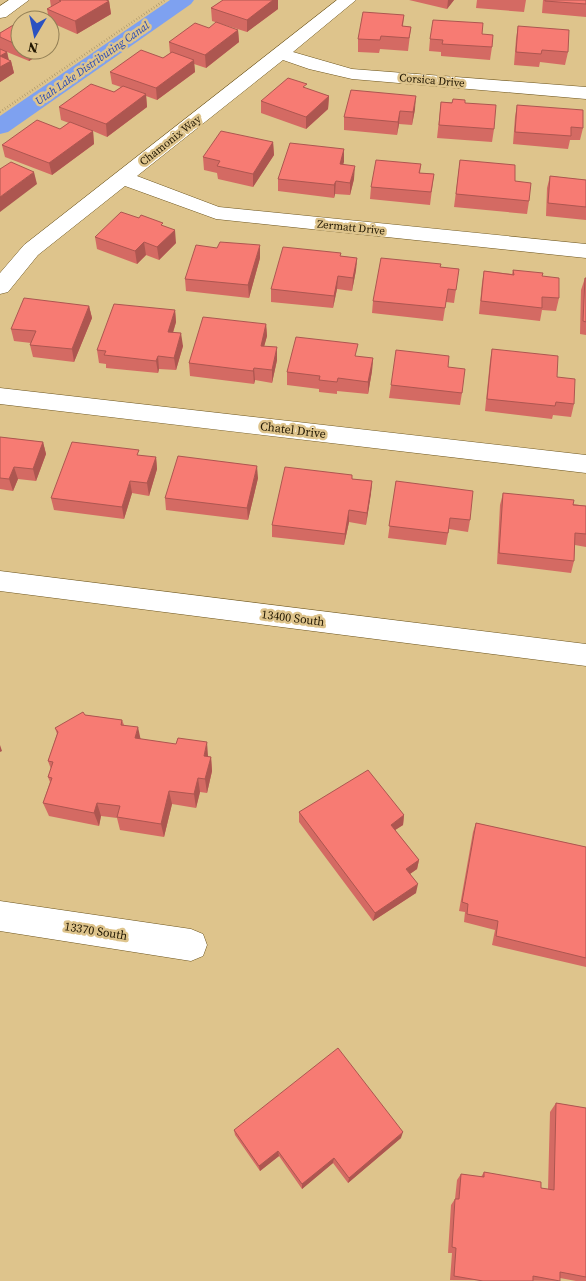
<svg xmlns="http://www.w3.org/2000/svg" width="586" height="1281" viewBox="0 0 586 1281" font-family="'Source Serif 4',serif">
  <rect width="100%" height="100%" fill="#dec48c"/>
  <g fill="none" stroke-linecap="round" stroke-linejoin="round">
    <path fill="#7ea1f0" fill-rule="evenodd" d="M170,0h24l-3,4 -183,128 -8,2v-18z"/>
    <g stroke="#6d551e" stroke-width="1">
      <path id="street" d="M9,0h20l-23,17 -6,1v-12z
        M337,0h19l-63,52 59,17 234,18v12l-234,-20 -43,-10 -26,-9 -146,116 82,31 367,37v14l-370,-39 -91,-33 -87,69 -30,37 -8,2v-21l24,-28z
        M0,388l586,67v18l-586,-69z
        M0,901l191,28 12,5 4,11 -4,11 -12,5 -191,-30z"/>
    </g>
    <g stroke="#6d551e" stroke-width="1">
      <path id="secondary" d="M0,571l586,73v22l-586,-75z"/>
    </g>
    <path stroke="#9c885c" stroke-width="2.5" stroke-dasharray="0.5 2.5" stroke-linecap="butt" d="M0,112l165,-112"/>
    <use href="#street" fill="#fff" fill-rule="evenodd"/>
    <use href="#secondary" fill="#fff" fill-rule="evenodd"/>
  </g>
  <path fill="#d46a63" d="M50,0h56l3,1 2,13 -34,20 -25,-11 1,6 3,2 2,12 -8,5v-28h-1l-2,-11 4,-2z
    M223,0h55v9l-31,23 -35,-11 -1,-13z
    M409,0h45l-7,9z
    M477,0h49l-2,12 -48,-4z
    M543,0h43v17l-44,-4z
    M404,15l-1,11 8,1 -3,24 -28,-2 -1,4 -21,-1v-13z
    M20,21v29h27l-18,11 -22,-9 2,8 2,1 3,12 -14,9v-49z
    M518,26l50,26 -3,13 -25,-3 -1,5 -25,-2 2,-26z
    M209,28l29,2 1,12 -33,26 -12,-4 1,8 -38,28 -11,-4 1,11 -40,30 -14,-6 1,13 -42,31 -47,-18 -3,-12 58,-16 9,-6 -8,-3 -2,-13 55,-15 7,-5 -9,-3 -2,-12 53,-14 7,-5 -1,-11z
    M482,34l10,13 -2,13 -49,-4v-4l-12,-1 1,-12z
    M307,89l22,7 -1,13 -22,20 -45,-16v-12z
    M441,102l24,1 29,26 -2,13 -55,-4z
    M517,105l66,23 -3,12h-10l-2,9 -55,-5 2,-27z
    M415,109l-3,16 -13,-1 -2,11 -53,-5v-13z
    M273,142l1,13 -21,32 -35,-8 -1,-6 -13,-3 -1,-13z
    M344,149l-1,16 11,14 -4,16 -15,-1 -1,4 -56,-7v-12z
    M460,160l55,21 14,20 -2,13 -73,-7z
    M421,164l-1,9 14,1 -4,31 -60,-6 1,-12z
    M550,176l36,4v40l-40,-4 1,-28z
    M164,226l12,17 -17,17 -13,-5 -9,9 -40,-15 -2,-12z
    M341,256l16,2 -1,12 -4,21 -15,-2 -4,19 -62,-6v-13z
    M260,258l-11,40 -63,-7 -1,-12z
    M440,267l19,2 -5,34 -8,-1 -3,19 -71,-8 1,-12z
    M513,270l29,6 17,22 -3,13 -14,-1 -2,11 -61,-7 3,-31 2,-12 28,3z
    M585,278h1v57l-6,-1 1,-44z
    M89,306l3,12 -18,44 -41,-5 -3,-12 1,-2 -17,-2 -3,-12z
    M175,310l1,12 -3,11 10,13 -7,24 -17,-1 -1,4 -52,-5v-4l-7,-1 -2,-13z
    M266,324l1,12 -3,10 13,14 -5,23 -17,-3 -1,4 -64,-8 -1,-13z
    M492,349l65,28 17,27 -3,13 -18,-2 -1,4 -67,-8 5,-50z
    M357,357l16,1 -1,13 -4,23 -31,-3v3l-18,-2v-3l-32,-4v-13z
    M448,367l14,26 -2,12 -71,-7 2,-13z
    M0,437l43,5 3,12 -10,27 -18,-2 -5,12 -13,-2z
    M156,457l1,12 -8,27 -17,-3 -8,26 -70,-9 -3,-12z
    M352,475v4l20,2 -1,12 -5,32 -17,-3 -5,23 -72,-8v-12z
    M258,478l-10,42 -82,-10 -1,-12z
    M396,481l74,39 -2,12 -19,-3 -3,16 -58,-7z
    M503,493l83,13v41l-11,-2 -1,16 -3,12 -74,-9 3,-59z
    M85,715l37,5 2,5 17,14 70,18 1,14 -5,22 -7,-1 -4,16 -24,-4 -8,33 -44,-7 -3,-12 -16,-2 -2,10 -50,-10 -6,-13 7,-21 -2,-5 3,-8 -3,-8 9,-27 -2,-6z
    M299,812l105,3 -1,10 -8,5 24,30 -2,9 -7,5 6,19 -43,28 -74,-99z
    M476,823l110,24v120l-94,-22 3,-15 -31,-8 1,-10 -6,-1 14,-79z
    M556,1103l30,5v173h-10l-16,-3v3l-110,-1 2,-27h-4l3,-48 4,-6 2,-19 4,-6 20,3 3,-5 57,16 7,1 2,-77z
    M234,1130l167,8 -53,45 -15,-20 -31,26 -23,-33 -19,15 -25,-36z"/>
  <path fill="#ad5650" d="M273,0h5v9l-31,23v-12z
    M448,0h6l-7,9z
    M109,1l2,13 -34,20 -2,-13z
    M51,22l2,11 3,-2 2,12 -8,5v-25z
    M238,30l1,12 -33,26 -1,-13z
    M27,50h20l-18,11z
    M7,52l2,10 2,-1 3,12 -14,9v-26z
    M194,60l1,12 -38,28 -1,-12z
    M146,94l1,13 -40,30 -1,-13z
    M329,96l-1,13 -22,20v-12z
    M416,96l-1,13 -3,16 1,-13z
    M400,111l-1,13 -2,11 1,-13z
    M93,131l1,13 -42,31 -3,-12z
    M273,142l1,13 -21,32v-13z
    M344,149v13l-5,15 1,-13z
    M355,166l-1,13 -4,16v-12z
    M34,172l3,12 -37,28v-15z
    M336,181l-1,13 -1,4v-13z
    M175,230l1,13 -17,17 -2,-13z
    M144,242l2,13 -9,9 -2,-13z
    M260,245v13l-11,40 -1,-13z
    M357,258l-1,12 -4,21 1,-13z
    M338,276l-1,13 -4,19 1,-12z
    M89,306l3,12 -18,44 -2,-13z
    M175,310l1,12 -7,23 -1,-13z
    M266,324l1,12 -6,22v-12z
    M181,333l2,13 -7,24 -2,-12z
    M277,347v13l-5,23v-13z
    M158,356l1,13 -1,4 -2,-12z
    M373,358l-1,13 -4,23v-12z
    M254,368l1,12 -1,4 -1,-13z
    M43,442l3,12 -10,27 -3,-12z
    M156,457l1,12 -8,27 -2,-13z
    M257,466l1,12 -10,42 -1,-12z
    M14,467l4,12 -5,12 -4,-12z
    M130,481l2,12 -8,26 -2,-12z
    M372,481l-1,12 -5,32 1,-12z
    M349,510v12l-5,23 1,-11z
    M138,727l3,14 -6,-3z
    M207,742l1,14h-4z
    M0,745l2,6 -2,1z
    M211,757l1,14 -5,22 -2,-14z
    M198,778l2,14 -4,16 -2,-14z
    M169,791l3,13 -8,33 -3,-13z
    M97,803l4,13 -2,10 -5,-13z
    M404,815l-1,10 -14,9 2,-9z
    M419,860l-2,9 -13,9 2,-9z
    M418,884l-2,9 -43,28 2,-8z
    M403,1132l-2,6 -53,45 1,-5z
    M278,1151l1,5 -19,15 -1,-5z
    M334,1158l-1,5 -31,26v-5z"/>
  <path fill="#f77b73" stroke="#ad5650" d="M59,0h47l3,1 -34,20 -28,-12 14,-8z
    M223,0h50l-26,20 -36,-12z
    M545,0h41v4l-41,-3z
    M363,12l41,3 -2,11 9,1 -2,11 -28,-2 -1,4 -22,-1z
    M32,14l14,6h-24z
    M433,20l50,3 -1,11 11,1 -1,12 -50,-3 1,-4 -13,-1z
    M20,21v25l-20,-9v-4z
    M216,22l22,8 -33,25 -36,-13 26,-19 14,5z
    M518,26l51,4 -1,22 -26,-2 -1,4 -25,-2z
    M50,28l6,3 -6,3z
    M0,49l7,3 -7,4z
    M141,50l22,8 9,-6 22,8 -38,28 -46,-16z
    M0,56l11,5 -11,6z
    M288,78l19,6 -4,3 26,9 -23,21 -45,-16z
    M91,84l23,8 9,-6 23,8 -40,30 -47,-17z
    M351,90l65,6 -3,16 -13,-1 -2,11 -54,-5z
    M453,99l12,1v3l31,2 -2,24 -55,-4 2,-23 11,1z
    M517,105l66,5v18l-12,-1v9l-56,-4z
    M37,120l23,9 10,-7 23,9 -44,32 -47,-18z
    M221,131l52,11 -20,32 -36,-8 3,-5 -17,-4z
    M290,143l54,6 -4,15 15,2 -5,17 -14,-2 -2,4 -56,-6z
    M376,160l45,4 -2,9 15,1 -3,18 -60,-5z
    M460,160l55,5v16l16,2 -2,18 -73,-7z
    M11,162l23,10 -34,25v-28z
    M550,176l36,4v27l-38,-4z
    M121,212l18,6 2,-3 22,8 -2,2 14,5 -18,17 -13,-5 -9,9 -40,-14z
    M220,242l40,3 -12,40 -63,-6 11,-34 21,3z
    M283,247l58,6 -1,3 17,2 -4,20 -15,-2 -4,20 -63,-7z
    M381,258l60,6 -1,3 19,2 -3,21 -8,-1 -3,19 -72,-7z
    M513,270l30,3 -1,3 17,2v20l-17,-1v11l-61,-7 3,-30 30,4z
    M585,278h1v44l-3,-1z
    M24,298l65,8 -17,43 -42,-4 6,-14 -25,-2z
    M114,304l61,6 -7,22 13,1 -7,25 -16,-2 -2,5 -52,-6 2,-4 -9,-1z
    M203,317l63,7 -5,22 16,1 -5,23 -18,-2 -1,3 -64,-8z
    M296,337l62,7 -3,12 18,2 -5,24 -30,-4 -1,4 -18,-2 1,-4 -33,-4z
    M492,349l66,7 -1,21 18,2 -1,25 -18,-2 -1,4 -68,-7z
    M396,350l53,6 -1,11 17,2 -3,24 -71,-8z
    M0,437l43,5 -10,27 -19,-2 -5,12 -9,-1z
    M72,442l67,8 -2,5 19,2 -9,26 -17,-2 -8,26 -71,-9z
    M178,456l79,10 -10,42 -82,-10z
    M285,467l67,8v4l20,2 -5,32 -18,-3 -4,24 -73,-9z
    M396,481l77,10 -3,29 -20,-2 -2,15 -59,-7z
    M503,493l71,7 -1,5 13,1v28l-11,-1 -1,28 -75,-8z
    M83,712l2,3 37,5 -1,5 17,2 -3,11 41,6 2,-6 29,4 -3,14 7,1 -6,22 -7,-1 -4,16 -25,-3 -8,33 -44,-7 3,-11 -23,-3 -3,10 -51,-10 9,-25 -4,-1 5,-15 -5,-1 10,-29 -3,-4z
    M368,770l36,45 -13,10 28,35 -13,9 12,15 -43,29 -76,-101z
    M476,823l110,24v111l-90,-22 2,-15 -31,-7 1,-10 -6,-2z
    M338,1048l65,84 -54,46 -15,-20 -32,26 -24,-33 -19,15 -25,-36z
    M556,1103l30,5v169l-26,-5v9l-27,-5v5h-50l-29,-5 2,-28 -4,-1 3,-48h4l2,-25 23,3v-5l57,10v6l13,2z"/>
  <g text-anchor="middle" stroke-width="5" stroke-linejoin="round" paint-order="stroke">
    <g font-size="11" font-style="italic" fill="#2045b6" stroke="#dec48c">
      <text transform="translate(92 63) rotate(-35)" y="4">Utah Lake Distributing Canal</text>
    </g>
    <g font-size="11" fill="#211702" stroke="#dec48c">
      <text transform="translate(432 80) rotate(5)" y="4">Corsica Drive</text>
      <text transform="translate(170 140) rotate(-38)" y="4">Chamonix Way</text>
      <text transform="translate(351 227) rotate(6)" y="4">Zermatt Drive</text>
    </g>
    <g font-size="12" fill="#211702" stroke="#dec48c">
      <text transform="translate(293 430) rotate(7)" y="4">Chatel Drive</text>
      <text transform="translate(293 618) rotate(7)" y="4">13400 South</text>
      <text transform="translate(96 931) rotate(9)" y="4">13370 South</text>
    </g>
  </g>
  <g transform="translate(35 35) rotate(189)"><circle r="24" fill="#dec48c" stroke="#927f55"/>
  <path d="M0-4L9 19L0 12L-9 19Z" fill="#2b52c1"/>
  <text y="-8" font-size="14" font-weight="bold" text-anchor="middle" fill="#211702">N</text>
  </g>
</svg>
